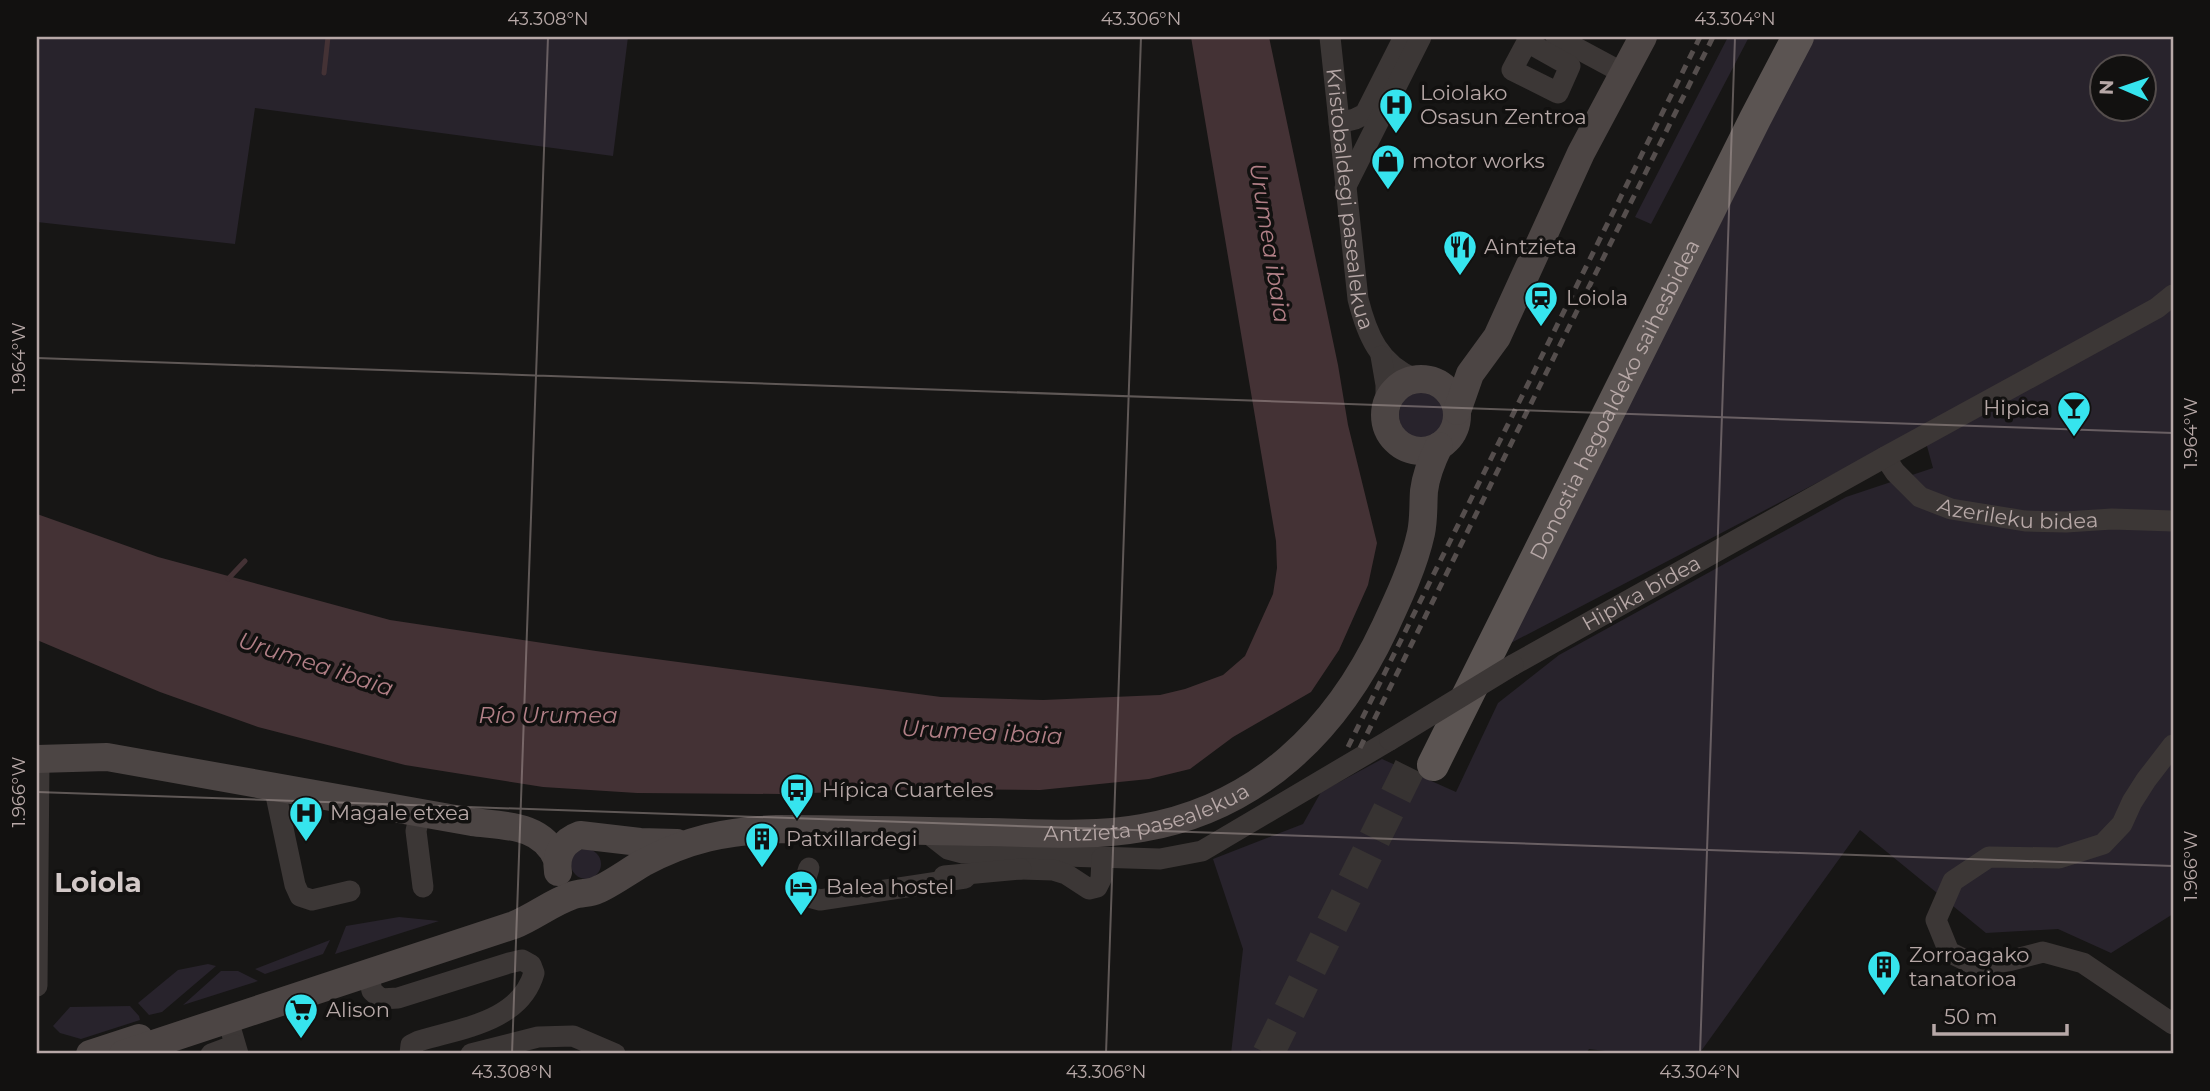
<svg xmlns="http://www.w3.org/2000/svg" width="2210" height="1091" viewBox="0 0 2210 1091" font-family="Montserrat,sans-serif">
  <rect width="100%" height="100%" fill="#171615"/>
  <path fill="#28232c" fill-rule="evenodd" d="M37,37h591l-15,119 -358,-48 -20,136 -198,-22z
    M1728,37h21l-98,187 -16,-7z
    M1813,37h360v877l-62,39 -53,-24 -72,4 -126,-103 -161,224h-71l-39,-5 -3,5h-355l12,-105 -30,-90 90,-35 18,-32 61,-33 74,33 42,-89 61,-48 287,-158 87,-29 -11,-40 -413,216zM2102,66h42v42h-42z
    M1399 415a24 24 0 1 1 48 0a24 24 0 1 1-48 0Z
    M571 864a15 15 0 1 1 30 0a15 15 0 1 1-30 0Z
    M399,917l40,4 -104,33 11,-28z
    M330,940l-7,14 -58,20 -10,-5z
    M208,964l8,2 -54,46 -13,3 -11,-12 40,-33z
    M221,971h17l20,10 -75,24z
    M130,1006l9,10 1,4 -59,19 -21,-6 -7,-7 17,-19z"/>
  <path fill="#443235" d="M1191,37h78l69,328 10,60 29,118 -9,42 -29,65 -28,42 -78,45 -43,32 -41,10 -109,11 -115,-1 -144,5 -144,-1 -94,-6 -138,-22 -147,-38 -98,-35 -123,-52v-126l121,43 232,63 206,31 345,46 102,3 117,-5 25,-6 38,-14 22,-19 28,-62 4,-26 -1,-27z"/>
  <g fill="none" stroke-linecap="round" stroke-linejoin="round">
    <path stroke="#443235" stroke-width="5" d="M324,73l4,-36
      M228,579l17,-18"/>
    <path stroke="#373332" stroke-width="32" stroke-dasharray="32 16" stroke-linecap="butt" d="M1268,1054l148,-299"/>
    <g stroke="#3c3736" stroke-width="21">
      <path id="s1" d="M1330,37l28,262c9,36 21,65 57,80"/>
      <path d="M1556,37l67,36"/>
      <path d="M1527,42l43,24 -12,27 -46,-23z"/>
      <path d="M1339,123l16,-4 10,-5 39,-77"/>
      <path d="M1345,188l76,-151"/>
      <path d="M1381,356l5,29v21"/>
      <path id="s2" d="M1885,457l10,15 25,25 31,12 74,12 41,1 46,-3 61,2"/>
      <path id="s3" d="M1513,665l372,-208 272,-149 16,-13"/>
      <path d="M2173,745l-27,35 -14,22 -10,22 -19,20 -44,14 -70,-1 -36,24 -17,39 13,32 26,13 33,-4 35,-9 40,11 90,61"/>
      <path d="M274,786l21,99 5,11 12,4 38,-9"/>
      <path d="M420,813l-4,18 7,56"/>
      <path d="M925,831l23,18 15,4 197,6 42,-8 188,-111"/>
      <path d="M809,868l-6,19 6,10 11,3 145,-22"/>
      <path d="M1021,869l32,1 13,4 23,15 8,-2 4,-8 1,-21"/>
      <path d="M368,973l4,18 9,8 17,-1 111,-35 13,-3 9,5 3,8c-14,49 -73,55 -115,68l-8,4 -1,9"/>
      <path d="M37,986l2,-227"/>
      <path d="M228,1020l10,34"/>
      <path d="M211,1054l24,-9"/>
      <path d="M471,1054l67,-17 35,-1 42,18"/>
    </g>
    <g stroke="#4c4544" stroke-width="28">
      <circle cx="1421" cy="415" r="36"/>
      <path d="M1457,411l13,-37 27,-37 84,-184 62,-116"/>
      <path d="M37,759l70,-2 365,65c33,4 70,2 85,37"/>
      <path d="M558,872c-3,-18 5,-31 22,-37l60,7 37,1"/>
      <path d="M90,1054l49,-16"/>
      <path id="s4" d="M123,1054l391,-129c20,-8 37,-22 57,-29 9,-4 18,-2 26,-6 13,-5 32,-19 46,-27 45,-24 83,-32 134,-34 70,0 141,2 212,3 50,1 104,5 153,-4 116,-20 195,-98 243,-201 14,-30 29,-62 36,-94 3,-14 2,-28 3,-42 2,-16 8,-31 15,-45"/>
    </g>
    <path stroke="#5b5452" stroke-width="32" id="s5" d="M1433,765l322,-646 43,-82"/>
    <path stroke="#554e4d" stroke-width="5" stroke-dasharray="9 7" stroke-linecap="butt" d="M1348,747l352,-710
      M1360,748l353,-711"/>
    <path stroke="#3c3736" stroke-width="21" d="M1390,740l123,-75
      M944,876l77,-7"/>
  </g>
  <path fill="none" stroke="#b7a8a7" stroke-width="2" stroke-opacity="0.45" d="M37,358l2136,75M37,792l2136,74M512,1054l36,-1017M1106,1054l35,-1017M1700,1054l35,-1017"/>
  <defs>
    <g id="hospital-pin" transform="scale(1.75)"><path d="M0 17L-7.5 6A9.5 9.5 0 1 1 7.5 6Z" fill="#36e4ee" stroke="#121110"/><path d="M-5-5h3v3.5h4V-5h3V5h-3V1.5h-4V5h-3Z" fill="#111"/></g>
    <g id="shop-pin" transform="scale(1.75)"><path d="M0 17L-7.5 6A9.5 9.5 0 1 1 7.5 6Z" fill="#36e4ee" stroke="#121110"/><path d="M-5-2.5h2.3a2.7 3.5 0 0 1 5.4 0H5L5.5 6h-11ZM-1.5-2.5h3a1.5 2.3 0 0 0-3 0Z" fill="#111"/></g>
    <g id="restaurant-pin" transform="scale(1.75)"><path d="M0 17L-7.5 6A9.5 9.5 0 1 1 7.5 6Z" fill="#36e4ee" stroke="#121110"/><path d="M-5-6h1v4h1v-4h1v4h1v-4h1v5L-1.5 .5V6h-2V.5L-5-1ZM5-6V6H3V1.5H1.5Q1.5-4 5-6Z" fill="#111"/></g>
    <g id="station-pin" transform="scale(1.75)"><path d="M0 17L-7.5 6A9.5 9.5 0 1 1 7.5 6Z" fill="#36e4ee" stroke="#121110"/><path d="M-3-6H3Q5-6 5-4V2Q5 4 3 4L4.5 6H3L1.5 4h-3L-3 6H-4.5L-3 4Q-5 4-5 2V-4Q-5-6-3-6ZM-3.5-4v3h7v-3ZM-3.5 1v1.5H-2V1ZM2 1v1.5H3.5V1Z" fill="#111"/></g>
    <g id="bar-pin" transform="scale(1.75)"><path d="M0 17L-7.5 6A9.5 9.5 0 1 1 7.5 6Z" fill="#36e4ee" stroke="#121110"/><path d="M-6-5H6L.8 .8V4.5H3.5V6h-7V4.5H-.8V.8Z" fill="#111"/></g>
    <g id="bus-pin" transform="scale(1.75)"><path d="M0 17L-7.5 6A9.5 9.5 0 1 1 7.5 6Z" fill="#36e4ee" stroke="#121110"/><path d="M-5-6H5V4H4V6H2V4H-2V6H-4V4H-5ZM-3.5-4V0h7V-4ZM-3.5 1.2v1.5H-2V1.2ZM2 1.2v1.5H3.5V1.2Z" fill="#111"/></g>
    <g id="building-pin" transform="scale(1.75)"><path d="M0 17L-7.5 6A9.5 9.5 0 1 1 7.5 6Z" fill="#36e4ee" stroke="#121110"/><path d="M-4-6H4V6H1V3H-1V6H-4ZM-2.5-4.3h1.7v1.8h-1.7ZM.8-4.3h1.7v1.8H.8ZM-2.5-1h1.7V.8h-1.7ZM.8-1h1.7V.8H.8Z" fill="#111"/></g>
    <g id="hotel-pin" transform="scale(1.75)"><path d="M0 17L-7.5 6A9.5 9.5 0 1 1 7.5 6Z" fill="#36e4ee" stroke="#121110"/><path d="M-6-4.5h1.5V1H6V5H4.5V3h-9V5H-6ZM-4 0a1.8 1.8 0 1 1 3.6 0ZM.5 0V-2.5h3Q6-2.5 6 0Z" fill="#111"/></g>
    <g id="supermarket-pin" transform="scale(1.75)"><path d="M0 17L-7.5 6A9.5 9.5 0 1 1 7.5 6Z" fill="#36e4ee" stroke="#121110"/><path d="M-6-5.5h2.5l.6 2H6L4.5 2H-2.5L-4.4-4H-6ZM-1.5 3.2a1.3 1.3 0 1 0 .1 0ZM3 3.2a1.3 1.3 0 1 0 .1 0Z" fill="#111"/></g>
  </defs>
  <g fill-rule="evenodd">
    <use href="#hospital-pin" x="1396" y="105"/>
    <use href="#shop-pin" x="1388" y="161"/>
    <use href="#restaurant-pin" x="1460" y="247"/>
    <use href="#station-pin" x="1541" y="298"/>
    <use href="#bar-pin" x="2074" y="408"/>
    <use href="#bus-pin" x="797" y="790"/>
    <use href="#hospital-pin" x="306" y="813"/>
    <use href="#building-pin" x="762" y="839"/>
    <use href="#hotel-pin" x="801" y="887"/>
    <use href="#building-pin" x="1884" y="967"/>
    <use href="#supermarket-pin" x="301" y="1010"/>
  </g>
  <g text-anchor="middle" stroke-width="7" stroke-linejoin="round" paint-order="stroke">
    <g font-size="21" fill="#b7a8a7" stroke="#121110" text-anchor="start">
      <text x="1420" y="100">Loiolako<tspan x="1420" dy="24">Osasun Zentroa</tspan></text>
      <text x="1412" y="168">motor works</text>
      <text x="1484" y="254">Aintzieta</text>
      <text x="1566" y="305">Loiola</text>
      <text x="2050" y="415" text-anchor="end">Hipica</text>
      <text x="822" y="797">Hípica Cuarteles</text>
      <text x="330" y="820">Magale etxea</text>
      <text x="786" y="846">Patxillardegi</text>
      <text x="826" y="894">Balea hostel</text>
      <text x="1909" y="962">Zorroagako<tspan x="1909" dy="24">tanatorioa</tspan></text>
      <text x="326" y="1017">Alison</text>
    </g>
    <g font-size="21" fill="#b7a8a7" stroke="#121110">
      <text dy="7" stroke="none"><textPath href="#s1" startOffset="163">Kristobaldegi pasealekua</textPath></text>
      <text dy="7" stroke="none"><textPath href="#s5" startOffset="408">Donostia hegoaldeko saihesbidea</textPath></text>
      <text dy="7" stroke="none"><textPath href="#s2" startOffset="154">Azerileku bidea</textPath></text>
      <text dy="7" stroke="none"><textPath href="#s3" startOffset="147">Hipika bidea</textPath></text>
      <text dy="7" stroke="none"><textPath href="#s4" startOffset="1068">Antzieta pasealekua</textPath></text>
    </g>
    <g font-size="23" font-style="italic" fill="#b17f86" stroke="#121110">
      <text transform="translate(1270 243) rotate(81)" y="8">Urumea ibaia</text>
      <text transform="translate(316 664) rotate(18)" y="8">Urumea ibaia</text>
      <text x="548" y="723">Río Urumea</text>
      <text transform="translate(982 732) rotate(3)" y="8">Urumea ibaia</text>
    </g>
    <g font-size="28" font-weight="bold" fill="#d3c9c8" stroke="#121110">
      <text x="98" y="892">Loiola</text>
    </g>
  </g>
  <rect width="2210" height="1091" fill="none" stroke="#121110" stroke-width="77"/>
  <g transform="translate(2123 88) rotate(272)"><circle r="33" fill="#121110" stroke="#544d4c" stroke-width="2"/>
  <path d="M0-5L12 26L0 18L-12 26Z" fill="#36e4ee"/>
  <text y="-10" font-size="19" font-weight="bold" text-anchor="middle" fill="#b7a8a7">N</text>
  </g>
  <path d="M1934 1024v10h133v-10" fill="none" stroke="#b7a8a7" stroke-width="3.5"/>
  <text x="1944" y="1024" font-size="21" fill="#b7a8a7" stroke="#121110" stroke-width="5" paint-order="stroke">50 m</text>
  <rect x="38" y="38" width="2134" height="1014" fill="none" stroke="#b7a8a7" stroke-width="2.5"/>
  <g font-size="18" text-anchor="middle" fill="#b7a8a7">
    <text x="548" y="25">43.308°N</text>
    <text x="1141" y="25">43.306°N</text>
    <text x="1735" y="25">43.304°N</text>
    <text transform="translate(19 358) rotate(-90)" y="6">1.964°W</text>
    <text transform="translate(2191 433) rotate(-90)" y="6">1.964°W</text>
    <text transform="translate(19 792) rotate(-90)" y="6">1.966°W</text>
    <text transform="translate(2191 866) rotate(-90)" y="6">1.966°W</text>
    <text x="512" y="1078">43.308°N</text>
    <text x="1106" y="1078">43.306°N</text>
    <text x="1700" y="1078">43.304°N</text>
  </g>
</svg>
